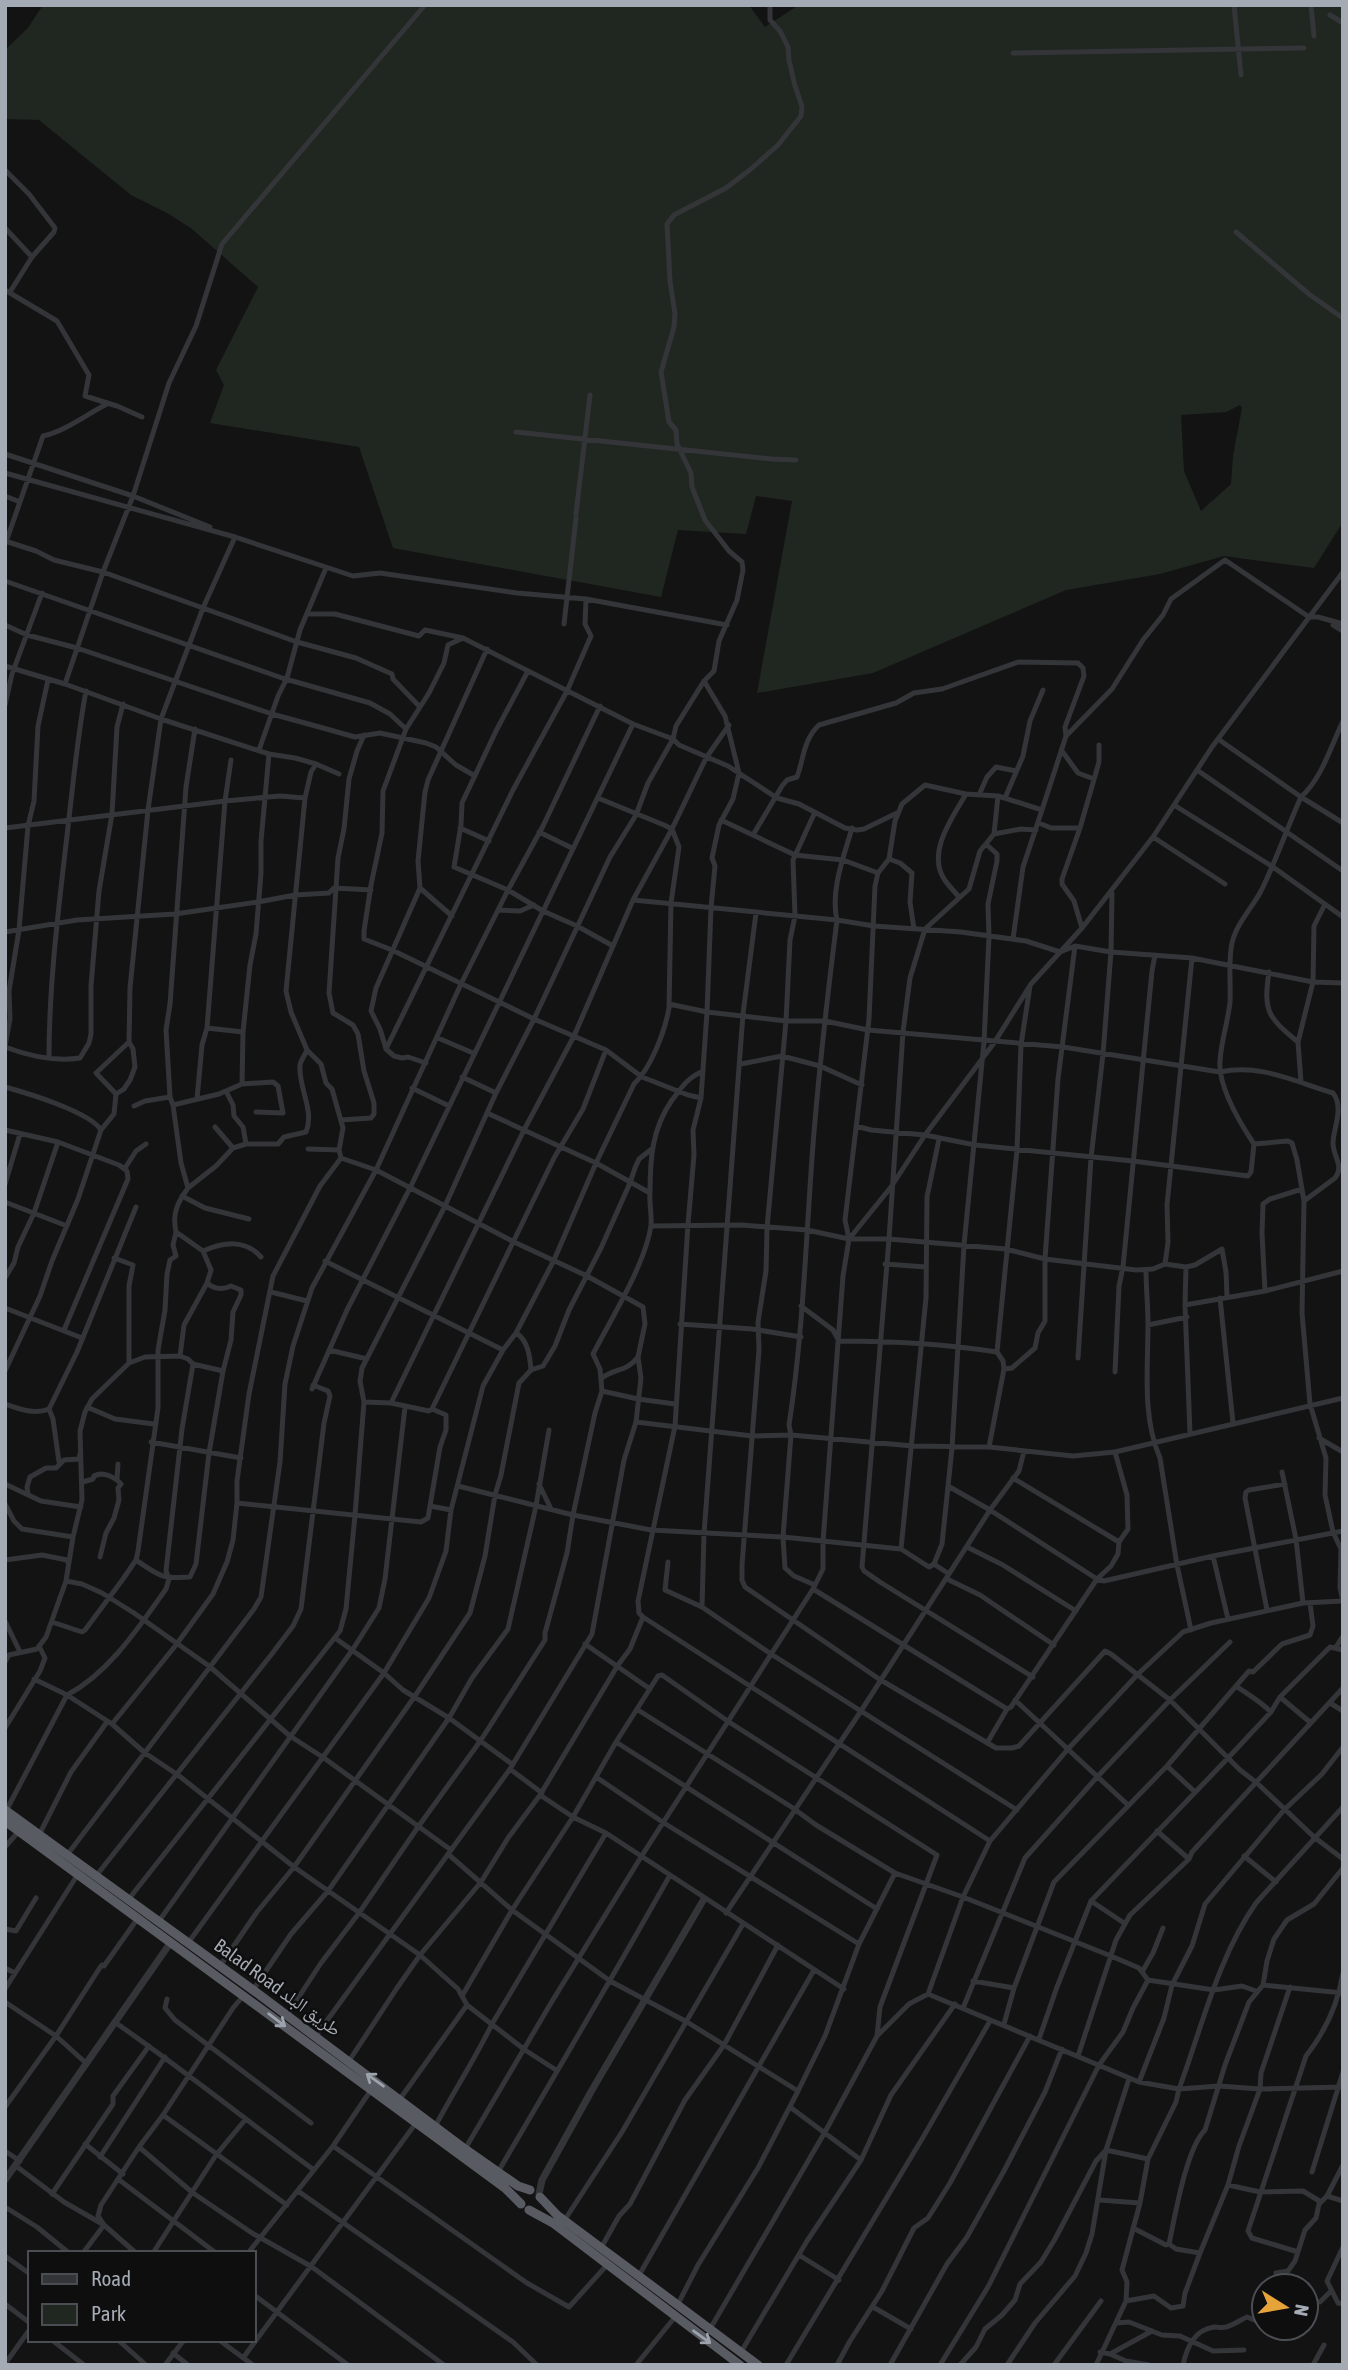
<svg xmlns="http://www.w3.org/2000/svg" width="1348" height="2370" viewBox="0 0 1348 2370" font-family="'Asap Condensed','Noto Naskh Arabic',sans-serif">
  <rect width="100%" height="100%" fill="#131314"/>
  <path fill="#202720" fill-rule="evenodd" d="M43,5h706l16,22 34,-22h544v517l-29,46 -90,-12 -64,18 -94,16 -193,83 -116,20 35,-192 -36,-5 -10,38 -68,-4 -17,67 -268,-49 -34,-101 -149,-24 14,-38 -8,-15 42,-83 -66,-58 -23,-15 -38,-19 -92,-75 -34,-1v-69l23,-22zM1240,405l2,3 -9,48 -2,28 -30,27 -17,-40 -3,-56 45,-3z"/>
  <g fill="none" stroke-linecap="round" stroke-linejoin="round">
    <path stroke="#343539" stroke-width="5" d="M1234,5l7,70
      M1311,5l3,31
      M1330,15l13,8
      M1013,53l291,-5
      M5,170l24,24 26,34 -1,4 -22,25
      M5,228l27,29 -22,35
      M1236,232l74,63 33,23
      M5,290l52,31 32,54 -4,21 32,10 25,11
      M516,432l256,27 24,1
      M5,454l128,42 77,31
      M5,473l230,64 -32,71 -42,111 -13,91 -18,178 -1,54 4,7 2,18 -5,13 -6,9 -8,5 -2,20 -13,16 -23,69 -26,62 -12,35 -35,75
      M5,496l15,6
      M576,514l14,-119
      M232,536l121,40 27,-3 137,20 69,6 141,26
      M5,541l31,10 18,9 49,12 194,70 59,16 36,16 1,5 27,28
      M6,542l37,-106c21,-4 44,-22 64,-32
      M5,581l277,97 88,25 20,11 16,15
      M308,614h27l84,22 6,-6 38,8 170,86 40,15 6,6 49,21 49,32 22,6 46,24 12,2 7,-1 33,-16
      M564,624l12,-106
      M5,625l22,10 50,13 195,66 51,14 32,9 25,-4 46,10 10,4 20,18 19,11
      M1333,625l10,6
      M463,638l-15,7 -4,18 -15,30 -23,36 -23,62 -1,42 -11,52 -7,46v8l28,11 142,69 72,31 36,27 46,18 13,3
      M5,666l60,18 96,35 108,35 26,4 21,6 23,10
      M528,671l-32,60 -34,72 -1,22 -7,42 54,23 35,21 34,15 36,20
      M65,684l38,-112 30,-76 36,-113 27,-57 26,-82 203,-239
      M5,705l7,-31 30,-81
      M195,729l-9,58 -16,217 -4,26 4,67 3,8 8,58 7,25 28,-22 17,-18 13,-4 -3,-17 -9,-11 -1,-11 -7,-14
      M1218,739l83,58 42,26
      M259,750l19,-54 9,-18 13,-48 26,-62
      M1062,751l16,22 16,6
      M1197,770l146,101
      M979,795l8,-18 9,-10 20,4
      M1005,798l18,-42 7,-35 13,-31
      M1174,805l99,62 70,50
      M815,812l-22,48 2,56 -5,24 -4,81 -19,207 -1,43 -8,51 1,28 -17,215v15l3,7 134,92 117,69h16l7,-2 86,-95 6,3 59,46 70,70 17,13 57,54 29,22
      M721,820l74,35 48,5 35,13
      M1039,823l12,5h29l-18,51v5l12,17 8,27
      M5,828l220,-27 55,-5 25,2
      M460,828l29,13
      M1080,828l19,-66v-17
      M539,832l33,16
      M994,834l4,-38
      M753,835l29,-49 5,-6 10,-3c7,-19 6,-37 22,-52l77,-22 18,-10 28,-4 76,-27 60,1 5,5 1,8 -19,51 1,9
      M1153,837l72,47
      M889,859l11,4 12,10 -2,29 4,27
      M420,888l32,28
      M959,897c-5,-6 -11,-12 -15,-18 -17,-27 8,-61 22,-85l32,2 44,14 24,-74 46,-47 31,-49 20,-25 8,-16 54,-39 84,57h9l25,7
      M633,900l204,20 37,6 87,6 65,9 34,11 15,-6 36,6 81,6 121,24 30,1
      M498,910l22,1 14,-6
      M5,932l72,-12 98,-6 83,-12 37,-7 34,-2 5,-5 37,2
      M1013,939l10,-72 19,-57
      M1269,972c-6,40 -1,45 29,70
      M669,1004l38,8 79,9h39l43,9 195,17 157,25c39,-9 76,10 113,21 11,14 1,34 0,49 -1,13 12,24 2,36l-31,23
      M207,1028l36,4 7,-67 6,-31 5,-61v-32l8,-87
      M438,1038l35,15
      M5,1046l5,-27 -1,-28 10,-61 9,-104 6,-25 4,-75 10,-46
      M5,1047c24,9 49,15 75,11l9,-15 2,-9v-48l8,-95 13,-77 5,-87 6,-23
      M386,1049l127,-259 54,-99 24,-55 -6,-12 1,-25
      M49,1058c0,-80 11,-160 20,-240 5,-43 9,-85 17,-127
      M426,1063l-18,-6 -6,1 -8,-2 -8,-7 -6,-20 -9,-18 5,-23 44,-100 -2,-27 7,-69 3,-12 59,-131
      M741,1064l41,-8 38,10 42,19
      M462,1077l34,16
      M1301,1082l-3,-40 15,-60 1,-56 11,-22
      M242,1084l31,-2 5,4 5,27 -27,-1
      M5,1087c22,6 85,25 96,43
      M412,1088l37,18
      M116,1094l-20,-21 33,-31
      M197,1099l5,-54 5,-17 18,-227 6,-41
      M173,1105l46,-11 23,-10 1,-52
      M134,1106l11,-5 25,-4
      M487,1113l109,50 54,30
      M341,1120l30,-2 3,-4v-11l-10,-32 -6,-37 -5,-9 -20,-12 -4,-20 9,-135 6,-29 5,-50 8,-28 7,-16
      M856,1126l15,4 54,5 50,10 158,16 115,15 3,-4 3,-28c-14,-21 -36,-57 -34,-83 1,-20 8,-39 10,-59 1,-19 -2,-41 2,-59 4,-19 20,-35 29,-52 15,-30 26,-63 40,-94 21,-19 30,-51 42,-76
      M215,1127l18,21
      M5,1130l53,12 61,23 8,6 1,8 -64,151
      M246,1144h32l6,-7 22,-5c9,-21 -8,-45 -6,-67 1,-5 5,-10 7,-15l-16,-38 -5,-21 19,-193 6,-26 5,-8
      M1254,1144l34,-3 4,2 5,17 7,41 -2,112 8,91 16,54 -1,37 8,37 8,17 -1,39 3,13
      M308,1149l31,1
      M125,1168l11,-17 10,-7
      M5,1184l15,-50
      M182,1196l23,12 44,11
      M5,1202l62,24
      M651,1226l90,-1 66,5 42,9h40l117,10 39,10 91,11 17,-1 12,-5 21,3 9,-2 27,-16 4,23 1,25
      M849,1239l42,-52 34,-52 69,-92 37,-59 51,-56 71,-91 59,-90 131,-175
      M203,1251c21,-9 42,-12 58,6
      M114,1258l19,7 -4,21v77
      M325,1261l178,89
      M885,1264l41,3
      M1165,1264l3,-22 -1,-37 25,-247
      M1186,1267l-1,38 5,128
      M1146,1270c0,18 2,36 2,54 0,44 -6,93 12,134l17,107 14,65
      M5,1278l9,-15 4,-16 16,-34 24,-71
      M1265,1291l-3,-58 1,-29 7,-5 32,-10
      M271,1292l36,9
      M1220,1298l13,125
      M1185,1305l80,-14 78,-20
      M801,1306l32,24 6,11c53,0 106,3 158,11
      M5,1308l77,30
      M680,1324l72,5 49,8
      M1148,1325l39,-8
      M329,1350l38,9
      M180,1356l4,-31 23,-42 4,-13 -8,-19 -27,-19c-4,-18 1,-29 12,-44
      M1078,1358l13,-200 12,-104 8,-102 1,-59
      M193,1364l-11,65 -16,142 3,8 -3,10c-27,38 -57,84 -99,106l45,29 33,29 33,22 116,92 126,88 38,34 9,16 58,45 31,20
      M1004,1369l8,-1 23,-20 3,-15 7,-12v-62l13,-180 17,-133
      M531,1370l12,-4 12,-20 14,-36 32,-62 29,-65 5,-15 4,-9 14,-11
      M1115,1372l4,-86 4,-19 29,-296 3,-16
      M602,1378c13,-10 25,-6 36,-21
      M312,1389l35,-79 63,-122 223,-464
      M602,1391l36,8 37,5
      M364,1402l27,1 38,8 3,-2 14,6v15l-6,17 -10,59
      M391,1403l133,-273 50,-94 59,-136 39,-71 34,-71 23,-33
      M5,1404c14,5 30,11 44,5l28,-57 59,-145
      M87,1407l28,12 39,5
      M49,1409l4,10 6,43
      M432,1409l122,-251 29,-49 23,-59
      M636,1422l116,14 39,-1 122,11 76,1 84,9 42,-4 228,-54
      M1319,1438l24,14
      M151,1442l90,16
      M989,1447l15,-78 -1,-8 -6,-9 20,-202 4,-105 9,-59
      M1282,1472l14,67 7,64 40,-2
      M1013,1478l106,64
      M117,1479l1,-15
      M83,1482l10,-3 1,-3c9,-5 21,1 27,8l-3,4 1,12 -5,18 -8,15 -6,24
      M5,1484l36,17 40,6
      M539,1484l12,25
      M458,1486l115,29 78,15 132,7 118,12 28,18 5,-3 15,10
      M948,1486l42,24 107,69 7,2 109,-25 130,-25
      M28,1494l-1,-7 3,-10 16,-9h10l8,-8 15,-1 1,-5
      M237,1503l184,19 7,-4 2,-12 21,4
      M5,1504l9,17 8,8 51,8
      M967,1547l36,18 73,46
      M901,1549l25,-251 1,-101 12,-58
      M1213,1556l15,63
      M5,1560l37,-5 25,5 1,3
      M136,1560c23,16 26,19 54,17l6,-13 13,-111 14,-82 8,-31 2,-28 8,-17v-5l-10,-4c-8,4 -17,3 -24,-3
      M668,1562l-3,28 37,17 69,47 246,156
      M934,1564l8,-20 10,-96 12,-203 20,-203 5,-105 -1,-33 9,-43v-7l-10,-9
      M947,1579l33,16 74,50
      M66,1581l16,3 20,9 32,20 75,53 81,70 34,22 127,92
      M815,1585l-21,-9 -9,-8 -2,-31 8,-102 -2,-10c15,-97 17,-195 25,-293 6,-71 14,-141 23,-212 -7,-29 7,-64 15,-92
      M813,1589l194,120
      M702,1607l2,-73 39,-520 13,-101
      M1267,1610l-22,-112 1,-6 3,-2 36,-6
      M643,1617l347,224
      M5,1621l15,31
      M52,1622l30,10 3,-2 38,-51 13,-19 2,-9 20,-143v-58l7,-40 2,-36 3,-14 6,-4 -3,-11 3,-13
      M335,1638l49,35 19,17 46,28 63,46
      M585,1644l65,45
      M1336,1647l7,-11
      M5,1662l4,-7 28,-6 9,-12 20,-56 7,-44 9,-37 -2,-69 5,-19 7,-13 37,-36 16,-6 35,-1 8,3 5,5 30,7
      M1033,1677l-153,-95 -16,-11 -2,-4 27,-328 14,-207 7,-54 15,-49 44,-40 11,-38 14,-17 27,-5 15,1
      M1236,1686c13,9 24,15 35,26
      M1280,1697l31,26
      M1015,1700l113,105
      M1330,1703l13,8
      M638,1710l155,98 23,17 79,48 68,24 148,59 28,12 9,12 66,10 28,-4 14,5
      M112,1724l64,-79 37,-51 14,-32 6,-22 4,-37v-22l12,-87 24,-118 47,-90 21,-28 -2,-8 4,-22 -11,-39 -6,-6 -5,-19 -14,-14
      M5,1728l35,-57 5,-13 -6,-12
      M616,1742l261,167
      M987,1743l20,-34 4,-2 86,-128 14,-13 7,-12 1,-12 9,-13 -1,-34 -12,-43
      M1167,1766l28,26
      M510,1769l32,24
      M596,1777l68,46 195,121
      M540,1795l33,22 33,16 238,156
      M6,1811l61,-116 -33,-16
      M1157,1831l32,28
      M39,1835l32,-63 36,-50
      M5,1847l14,-16
      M448,1854l64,56 98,71 77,41 111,69
      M67,1855l187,-246 7,-12 19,-135 5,-78 8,-38 19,-58 64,-118 85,-186 47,-94 35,-64 57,-120
      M1244,1856l32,26
      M96,1876l175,-221 22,-29 8,-17 23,-186 6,-27 -2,-5 -15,-6
      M128,1900l212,-269 6,-22 9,-94 9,-113 -4,-21 2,-13 83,-162 51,-113 38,-74 76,-162 26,-42 12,-32 25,-44 3,-13 28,-45 10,-10 5,-30 18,-41 6,-30 -1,-8 -13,-11 -24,-31 -13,-33 -1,-14 -14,-29 -1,-14 -7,-8 -8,-50 13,-45 1,-13 -5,-33 -3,-57 7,-9 52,-27 25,-19 27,-24 23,-29 1,-10 -7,-20 -6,-26 -1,-13 -8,-16 -10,-11v-15
      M1091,1901l33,22
      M726,1913l135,-202 129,-201 29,-39 5,-20
      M159,1921l194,-272 26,-41 6,-29 20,-172
      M5,1929l11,2 20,-33
      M188,1943l196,-270 45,-75 17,-47 5,-41 32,-124 20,-36 13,-17 38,-73 42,-97 38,-79c17,-16 31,-53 35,-76l2,-105 8,-56 -7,-18 -8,-4 -66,-27
      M220,1966l37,-54 37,-45 121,-171 55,-83 15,-57 10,-61 6,-20 18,-92 12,-13c-1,-13 -3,-30 -15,-37
      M5,1968l10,5
      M1142,1972l11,-19 10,-25
      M973,1981l41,7
      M1263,1985l80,8
      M5,1989l73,-115
      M253,1990l38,-56 37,-43 121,-173 23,-40 36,-49 28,-123 13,-76
      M928,1994l35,-97 27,-56 78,-92 70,-75 45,-42 28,-9 92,-20
      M462,1996l50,-86 61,-93 43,-75 42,-66 4,-1 67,47 208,133 -57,152 -3,29
      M167,1999l-2,9 10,12 136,103
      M5,2002l51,34 31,28
      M963,2008l62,-150 73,-82 72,-76 60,-58
      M287,2015l34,-52 38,-50 59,-86 63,-87 64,-100v-7l22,-80 6,-38 22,-102 7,-22 -2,-22 -7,-15c18,-35 53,-91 58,-129 1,-10 -2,-22 -1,-32 0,-35 2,-64 22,-93 11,-14 14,-21 31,-29
      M116,2023c68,47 131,98 198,147
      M1004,2024l10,-36 40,-106 113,-116 82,-95 4,1 29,-28 28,-9 3,-9 -3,-23
      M315,2037l195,-268 82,-135 32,-174 12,-38 5,-44 -3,-21 7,-33 -2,-17 -56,-31 -73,-34 -138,-72 -35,-12
      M1039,2039l18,-52 34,-86 137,-143 43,-46 9,-15 50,-50 13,3
      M1078,2056l38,-116 14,-25 59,-56 3,-7 151,-164
      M349,2061l48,-73 23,-33 61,-73 27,-44 32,-43 78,-130 12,-16 13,-32 -4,-4 -1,-12 37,-175 13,-202 6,-69 -1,-25 8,-32 6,-86 4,-104 4,-42 -3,-8 7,-33 14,-26 6,-26 -14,-57 -21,-35
      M1139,2082l25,-64 8,-33 20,-39 13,-42 79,-94 38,-36 21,-27
      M400,2099l67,-94
      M5,2107l51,-71 43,-67 3,-4 2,1 34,-48
      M790,2107l71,53
      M163,2115l124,90
      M436,2125c18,-34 39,-66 56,-101l114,-191
      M85,2144l38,30
      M333,2146l194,137 42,24 38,-42
      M139,2147l54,46 59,40 60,34 132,98
      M465,2149l86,-146 90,-146 172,-268 10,-20v-27l20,-266 6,-37 -4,-19 24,-201 6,-133 3,-13 11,-14 6,-38 7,-17 23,-19 41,9
      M1106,2150l42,9
      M5,2151l15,10
      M100,2157l65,-100
      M16,2166l48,36 40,23 32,28
      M498,2172c58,-99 116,-197 172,-297
      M1312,2172l31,-100
      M118,2179l98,74
      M1228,2185l32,7 43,-1 18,11
      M298,2191l215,151 24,23
      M52,2194l61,-90v-8l36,-50
      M1327,2196l16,5
      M1099,2200l41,3
      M5,2207l32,20 32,26
      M564,2221l58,-89 121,-208
      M1133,2228l33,17 3,-1
      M1343,2247l-16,34 11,22 5,1
      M601,2248l18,-32 11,-12 55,-104 39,-55 54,-100
      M1298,2252l-46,-14 -4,-7 58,-175c19,-24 32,-52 37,-83
      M83,2253l21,-28 -6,-9 3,-11 38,-58 24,-32 70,-107 11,-13
      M153,2253l63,-98 29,-35
      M248,2253l85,-107 38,-56
      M1200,2253l-24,-4 -7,-5c6,-28 17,-95 36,-114l20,-65 24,-63 14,-17 4,-24 7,-22 13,-19 27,-16 29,-36
      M799,2255l40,25
      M5,2256l25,18
      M638,2277l176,-307
      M1280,2286l-4,-13 12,-2 7,-10 10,-31 11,-12 3,-14 8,-8 16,-31
      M254,2295l94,70
      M1126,2301l28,-5 17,12 12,-2 2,-13 15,-40 28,-68 11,-39 21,-57 1,-16 29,-86
      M5,2304l25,19
      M677,2306l21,-41 60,-97 40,-77 27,-55 34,-92 36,-71
      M873,2307l38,22
      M1306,2308l8,-6h6l11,-11
      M1116,2323l13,-1 33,13 18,1 33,15 31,-1
      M710,2329l115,-197 52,-96 32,-32 19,-10 211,88 40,7 40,-3 41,3 83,-2
      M52,2340l32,25
      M118,2340l28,25
      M219,2340l34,25
      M741,2352l66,-111 54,-81 30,-65 64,-91
      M1100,2352l10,2 42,-23
      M173,2353l15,12
      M1110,2354l16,7 23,4
      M243,2358l173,-235
      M5,2364l25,-35
      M165,2365l19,-25
      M636,2365l39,-48
      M786,2365l136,-226 68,-118
      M837,2365l13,-24 32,-50 32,-63 14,-10 22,-35 80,-147
      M890,2365l57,-101 20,-27 38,-68 40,-77 17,-43
      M940,2365l48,-78 111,-222 24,-33 10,-24 15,-28
      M960,2365l16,-18 9,-18 17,-14 13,-15 5,-16 21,-22 14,-23 41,-78 10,-11
      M1007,2365l28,-42 40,-47 11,-23 6,-19 14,-84 23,-71
      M1054,2365l47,-64
      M1096,2365l30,-64 1,-19 -5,-12 18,-67 8,-44 28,-57 3,-13c23,-62 39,-132 77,-186l87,-96
      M1183,2365c4,-18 11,-35 31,-38 4,0 8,1 12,0 8,-2 14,-7 21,-10l12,5 5,-5
      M1313,2365l11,-20"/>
    <path stroke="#343539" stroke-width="7" d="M5,2180l166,-238
      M539,2194l3,-14 50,-90 112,-191"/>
    <path stroke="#585b61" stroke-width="9" d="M5,1810l248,180 212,159 53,37 12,4
      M5,1821l500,367 16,16
      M540,2197l17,18 201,150
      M529,2210l24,13 187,142"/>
  </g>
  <defs><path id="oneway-shaft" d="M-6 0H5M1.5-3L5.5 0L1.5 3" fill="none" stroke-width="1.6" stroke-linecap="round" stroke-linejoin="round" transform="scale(1.75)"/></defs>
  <g stroke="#9da3ac">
    <use href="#oneway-shaft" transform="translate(277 2020) rotate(37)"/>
    <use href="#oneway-shaft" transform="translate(375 2080) rotate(-144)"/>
    <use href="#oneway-shaft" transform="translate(702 2337) rotate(36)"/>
  </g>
  <g text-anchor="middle" stroke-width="5" stroke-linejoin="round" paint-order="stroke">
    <g font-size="19" fill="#a5abb4" stroke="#0e0e0f">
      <text transform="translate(278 1987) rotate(36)" y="7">Balad Road طريق البلد</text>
    </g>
  </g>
  <rect width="1348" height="2370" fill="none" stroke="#a5abb4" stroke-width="14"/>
  <rect x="28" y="2251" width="228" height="91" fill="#0e0e0f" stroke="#4a4d51" stroke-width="2"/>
  <rect x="42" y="2274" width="35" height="10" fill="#343539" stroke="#4a4d51" stroke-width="2"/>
  <text x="91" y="2286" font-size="21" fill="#a5abb4">Road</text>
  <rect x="42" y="2304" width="35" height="21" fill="#202720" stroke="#4a4d51" stroke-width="2"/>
  <text x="91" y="2321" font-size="21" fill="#a5abb4">Park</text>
  <g transform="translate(1285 2307) rotate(101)"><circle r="33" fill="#0e0e0f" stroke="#4a4d51" stroke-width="2"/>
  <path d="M0-5L12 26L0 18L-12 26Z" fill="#e5a33a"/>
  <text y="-10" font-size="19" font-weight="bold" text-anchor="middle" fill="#a5abb4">N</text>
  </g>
</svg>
